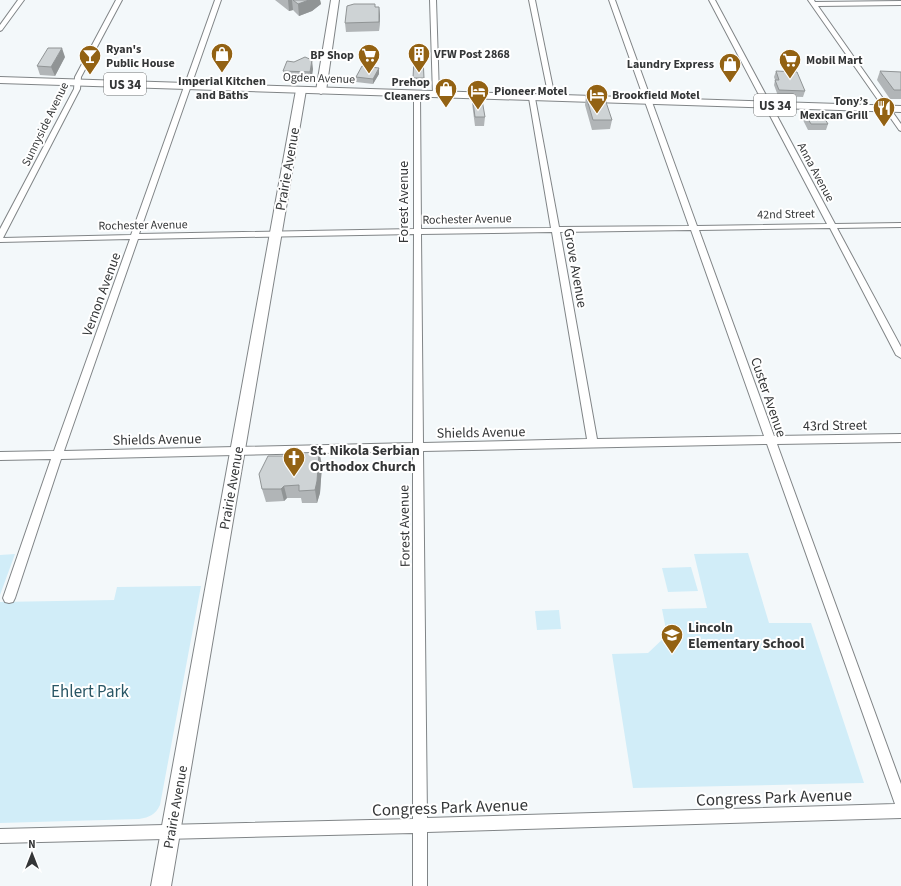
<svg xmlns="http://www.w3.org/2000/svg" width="901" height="886" viewBox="0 0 901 886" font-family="'Source Sans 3',sans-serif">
  <rect width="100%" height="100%" fill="#f3f8fa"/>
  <path fill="#d1edf8" d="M748,553l21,70h42l53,160 -231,5 -21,-134 36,-1 19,-18 -5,-26 45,-1 -13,-54z
    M15,554l-15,41v-40z
    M691,567l7,24 -30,1 -6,-24z
    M201,586l-41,219c-5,10 -10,12 -21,14l-139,4v-221l114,-2 3,-13z
    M559,610l2,19 -24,1 -2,-19z"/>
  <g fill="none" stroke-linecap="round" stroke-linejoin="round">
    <g stroke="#818587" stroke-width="2">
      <path id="street" d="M18,0h6l-22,30 -2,1v-6z
        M116,0h6l-41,77 -1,12 -77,149 128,-3 84,-235h6l-82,234 275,-5v-135l3,-2 3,2 1,135 130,-1 -22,-130 3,-2 3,2 24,129 130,-1 -80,-226h6l82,226 130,-2 -118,-224h6l120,224 66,-1v4l-64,1 64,119v11l-5,-3 -66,-127 -131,2 75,206 127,-2v8l-124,2 124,340v34l-474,14v54h-14v-53l-413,10v-14l413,-10v-368l-352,8 -46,139 -2,4 -4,1 -4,-1 -2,-4 48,-139 -51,1v-8l54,-1 76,-212 -130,3v-13l74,-140 1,-12zM691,230l73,206 -167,3 -37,-207zM552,232l35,207 -164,4 -2,-209zM414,234l-1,209 -349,8 74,-212zM767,444l128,360 -468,14 -4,-367z
        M430,0h6l3,95 -3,2 -3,-2z
        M529,0h6l20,98 -3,2 -3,-2z
        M808,0h6l1,2 86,-1v4l-83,1 83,118v7l-2,-1z"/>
    </g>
    <g stroke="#818587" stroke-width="2">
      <path id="secondary" d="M331,0h8l-13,91 -5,3 -5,-3z
        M301,87l5,3 -135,796h-20l145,-796z"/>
    </g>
    <g stroke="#818587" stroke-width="2">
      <path id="primary" d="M0,77l901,29v6l-901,-29z"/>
    </g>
    <use href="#street" fill="#fff" fill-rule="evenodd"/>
    <use href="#secondary" fill="#fff" fill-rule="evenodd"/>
    <use href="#primary" fill="#fff" fill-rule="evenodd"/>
  </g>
  <path fill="#b1b5b7" d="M275,0h45l1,4 -9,7 -13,5 -6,-6 -4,1z
    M376,7h3l1,9 -1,15 -33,1 -1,-9z
    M65,57l-10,19 -15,-1 -3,-9z
    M423,58l1,26h-10l-1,-6z
    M379,68v6l-6,10 -17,-2v-5z
    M313,69l-2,12 -26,-1 -2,-9z
    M776,71l29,20 -2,6 -25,-1 -4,-11 1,-5 -1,-3z
    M880,71l21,1v27h-11l-13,-19z
    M472,94l13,23 -1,9h-9l-3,-23z
    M586,96l26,24 -2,9 -18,1 -7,-25z
    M805,114l23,10 -2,6h-18l-5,-10z
    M319,452l3,13 -2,28 -3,10h-15l-1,-5h-14l-3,3 -18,1 -4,-13 37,-33z"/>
  <path fill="#909495" d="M288,0h4l1,10 -4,1z
    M309,0h11l1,4 -9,7 -13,5 -1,-12z
    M379,7l1,9 -1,15z
    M62,48l3,9 -10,19 -4,-9z
    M312,60l1,9 -2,12 -1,-9z
    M379,68v6l-6,10v-5z
    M319,452l3,13 -2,28 -3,10 -2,-13z
    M284,486l3,12 -3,3 -3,-12z"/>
  <path fill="#ced3d5" stroke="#909495" d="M293,0h16l-11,4z
    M354,4h21v3h4v15l-34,1 2,-17z
    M48,48h14l-11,19 -14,-1z
    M305,57l7,3 -2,12 -27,-1 4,-10 7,1z
    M423,58l1,20h-11l1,-19z
    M362,66l17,2 -6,11 -17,-2z
    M776,71l21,1 8,19 -26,-1 -4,-10h4z
    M880,71l21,1v18h-7z
    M472,94h9l4,23h-10z
    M586,96h18l8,24h-19z
    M805,114h17l6,10h-17z
    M319,452l-2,29 -2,9 -16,1v-6l-15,1 -3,3h-19l-3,-15 9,-18h31v-3z"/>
  <defs>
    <g id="shop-pin" transform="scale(1.15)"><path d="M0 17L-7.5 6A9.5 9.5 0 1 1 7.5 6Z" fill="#936213" stroke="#fff"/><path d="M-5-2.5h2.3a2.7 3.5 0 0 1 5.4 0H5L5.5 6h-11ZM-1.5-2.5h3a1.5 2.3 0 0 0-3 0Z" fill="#fff"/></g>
    <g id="building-pin" transform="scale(1.15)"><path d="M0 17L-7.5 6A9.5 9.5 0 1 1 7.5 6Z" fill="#936213" stroke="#fff"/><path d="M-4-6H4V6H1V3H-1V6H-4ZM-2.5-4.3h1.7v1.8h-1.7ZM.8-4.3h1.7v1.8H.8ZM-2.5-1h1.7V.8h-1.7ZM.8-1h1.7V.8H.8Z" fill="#fff"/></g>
    <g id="supermarket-pin" transform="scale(1.15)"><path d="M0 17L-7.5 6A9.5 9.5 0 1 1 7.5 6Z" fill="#936213" stroke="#fff"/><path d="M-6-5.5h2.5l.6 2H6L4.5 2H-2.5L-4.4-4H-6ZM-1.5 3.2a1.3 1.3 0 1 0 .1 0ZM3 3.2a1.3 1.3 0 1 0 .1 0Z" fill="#fff"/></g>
    <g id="bar-pin" transform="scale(1.15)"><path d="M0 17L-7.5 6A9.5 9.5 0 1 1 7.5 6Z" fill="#936213" stroke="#fff"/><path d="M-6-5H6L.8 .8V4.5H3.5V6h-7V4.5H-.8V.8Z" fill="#fff"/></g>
    <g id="hotel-pin" transform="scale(1.15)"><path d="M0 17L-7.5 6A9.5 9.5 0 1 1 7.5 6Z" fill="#936213" stroke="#fff"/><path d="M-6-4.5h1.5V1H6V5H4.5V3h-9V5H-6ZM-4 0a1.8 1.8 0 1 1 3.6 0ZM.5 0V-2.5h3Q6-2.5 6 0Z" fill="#fff"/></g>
    <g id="restaurant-pin" transform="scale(1.15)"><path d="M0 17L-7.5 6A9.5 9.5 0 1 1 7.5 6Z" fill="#936213" stroke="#fff"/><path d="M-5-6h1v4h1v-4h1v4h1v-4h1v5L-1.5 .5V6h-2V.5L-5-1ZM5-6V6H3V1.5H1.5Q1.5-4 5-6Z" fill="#fff"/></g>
    <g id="church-pin" transform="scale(1.15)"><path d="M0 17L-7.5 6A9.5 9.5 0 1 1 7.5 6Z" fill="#936213" stroke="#fff"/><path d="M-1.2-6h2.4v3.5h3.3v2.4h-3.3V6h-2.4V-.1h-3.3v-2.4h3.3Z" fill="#fff"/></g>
    <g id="school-pin" transform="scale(1.15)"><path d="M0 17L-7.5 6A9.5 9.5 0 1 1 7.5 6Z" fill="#936213" stroke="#fff"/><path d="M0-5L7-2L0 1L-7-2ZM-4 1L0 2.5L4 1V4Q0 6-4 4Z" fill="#fff"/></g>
  </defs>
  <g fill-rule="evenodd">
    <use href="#shop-pin" x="222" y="54"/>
    <use href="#building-pin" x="419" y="54"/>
    <use href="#supermarket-pin" x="369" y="55"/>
    <use href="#bar-pin" x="90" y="56"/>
    <use href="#supermarket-pin" x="790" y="60"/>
    <use href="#shop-pin" x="730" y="64"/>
    <use href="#shop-pin" x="446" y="89"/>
    <use href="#hotel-pin" x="478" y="91"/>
    <use href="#hotel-pin" x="597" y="95"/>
    <use href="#restaurant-pin" x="884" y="108"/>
    <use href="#church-pin" x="294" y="458"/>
    <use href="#school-pin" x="672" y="635"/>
  </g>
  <g text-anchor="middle" stroke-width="4" stroke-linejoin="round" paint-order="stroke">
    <g font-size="12" font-weight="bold" fill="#343637" stroke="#fff" text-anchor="start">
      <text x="106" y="53">Ryan's<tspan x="106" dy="14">Public House</tspan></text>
      <text x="434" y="58">VFW Post 2868</text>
      <text x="354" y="59" text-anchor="end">BP Shop</text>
      <text x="806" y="64">Mobil Mart</text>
      <text x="714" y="68" text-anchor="end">Laundry Express</text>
      <text x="222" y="85" text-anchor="middle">Imperial Kitchen<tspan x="222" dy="14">and Baths</tspan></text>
      <text x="430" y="86" text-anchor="end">Prehop<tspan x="430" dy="14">Cleaners</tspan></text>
      <text x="494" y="95">Pioneer Motel</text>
      <text x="612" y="99">Brookfield Motel</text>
      <text x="868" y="105" text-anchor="end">Tony’s<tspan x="868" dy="14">Mexican Grill</tspan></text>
    </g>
    <g font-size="12" fill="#343637" stroke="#fff">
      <text transform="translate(319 78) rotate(2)" y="4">Ogden Avenue</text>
      <text transform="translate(45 124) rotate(-64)" y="4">Sunnyside Avenue</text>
      <text transform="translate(816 172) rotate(62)" y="4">Anna Avenue</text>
      <text transform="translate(786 214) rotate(-1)" y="4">42nd Street</text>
      <text transform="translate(467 219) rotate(-1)" y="4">Rochester Avenue</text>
      <text transform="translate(143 225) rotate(-1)" y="4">Rochester Avenue</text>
    </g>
    <g fill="#fff" stroke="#717273" stroke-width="1">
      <rect x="104" y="73" width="42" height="22" rx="3"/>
      <rect x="754" y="94" width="42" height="22" rx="3"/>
    </g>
    <g font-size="13" font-weight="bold" fill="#343637">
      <text x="125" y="89">US 34</text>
      <text x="775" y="110">US 34</text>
    </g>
    <g font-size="14" fill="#343637" stroke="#fff">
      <text transform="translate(287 169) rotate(-80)" y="5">Prairie Avenue</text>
      <text transform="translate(403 202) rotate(-90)" y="5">Forest Avenue</text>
      <text transform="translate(576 268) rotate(80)" y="5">Grove Avenue</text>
      <text transform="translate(101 294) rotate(-70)" y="5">Vernon Avenue</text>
      <text transform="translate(769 397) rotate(71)" y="5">Custer Avenue</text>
      <text transform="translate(835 425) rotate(-1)" y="5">43rd Street</text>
      <text transform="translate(481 432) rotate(-1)" y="5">Shields Avenue</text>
      <text transform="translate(157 439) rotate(-1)" y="5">Shields Avenue</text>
      <text transform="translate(231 488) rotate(-80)" y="5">Prairie Avenue</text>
      <text transform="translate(404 526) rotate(-91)" y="5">Forest Avenue</text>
      <text transform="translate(175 807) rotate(-80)" y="5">Prairie Avenue</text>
    </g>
    <g font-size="14" font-weight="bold" fill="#343637" stroke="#fff" text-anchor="start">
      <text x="310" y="455">St. Nikola Serbian<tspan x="310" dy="16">Orthodox Church</tspan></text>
      <text x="688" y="632">Lincoln<tspan x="688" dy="16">Elementary School</tspan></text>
    </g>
    <g font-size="17" fill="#295665" stroke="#fff">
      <text x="90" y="697">Ehlert Park</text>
    </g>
    <g font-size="17" fill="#343637" stroke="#fff">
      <text transform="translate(774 797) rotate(-2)" y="6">Congress Park Avenue</text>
      <text transform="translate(450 807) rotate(-2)" y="6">Congress Park Avenue</text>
    </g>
  </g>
  <g transform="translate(32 854)" stroke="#ffffff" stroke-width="3" paint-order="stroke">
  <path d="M0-3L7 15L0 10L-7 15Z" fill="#343637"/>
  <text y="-6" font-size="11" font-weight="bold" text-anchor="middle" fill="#343637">N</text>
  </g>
</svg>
